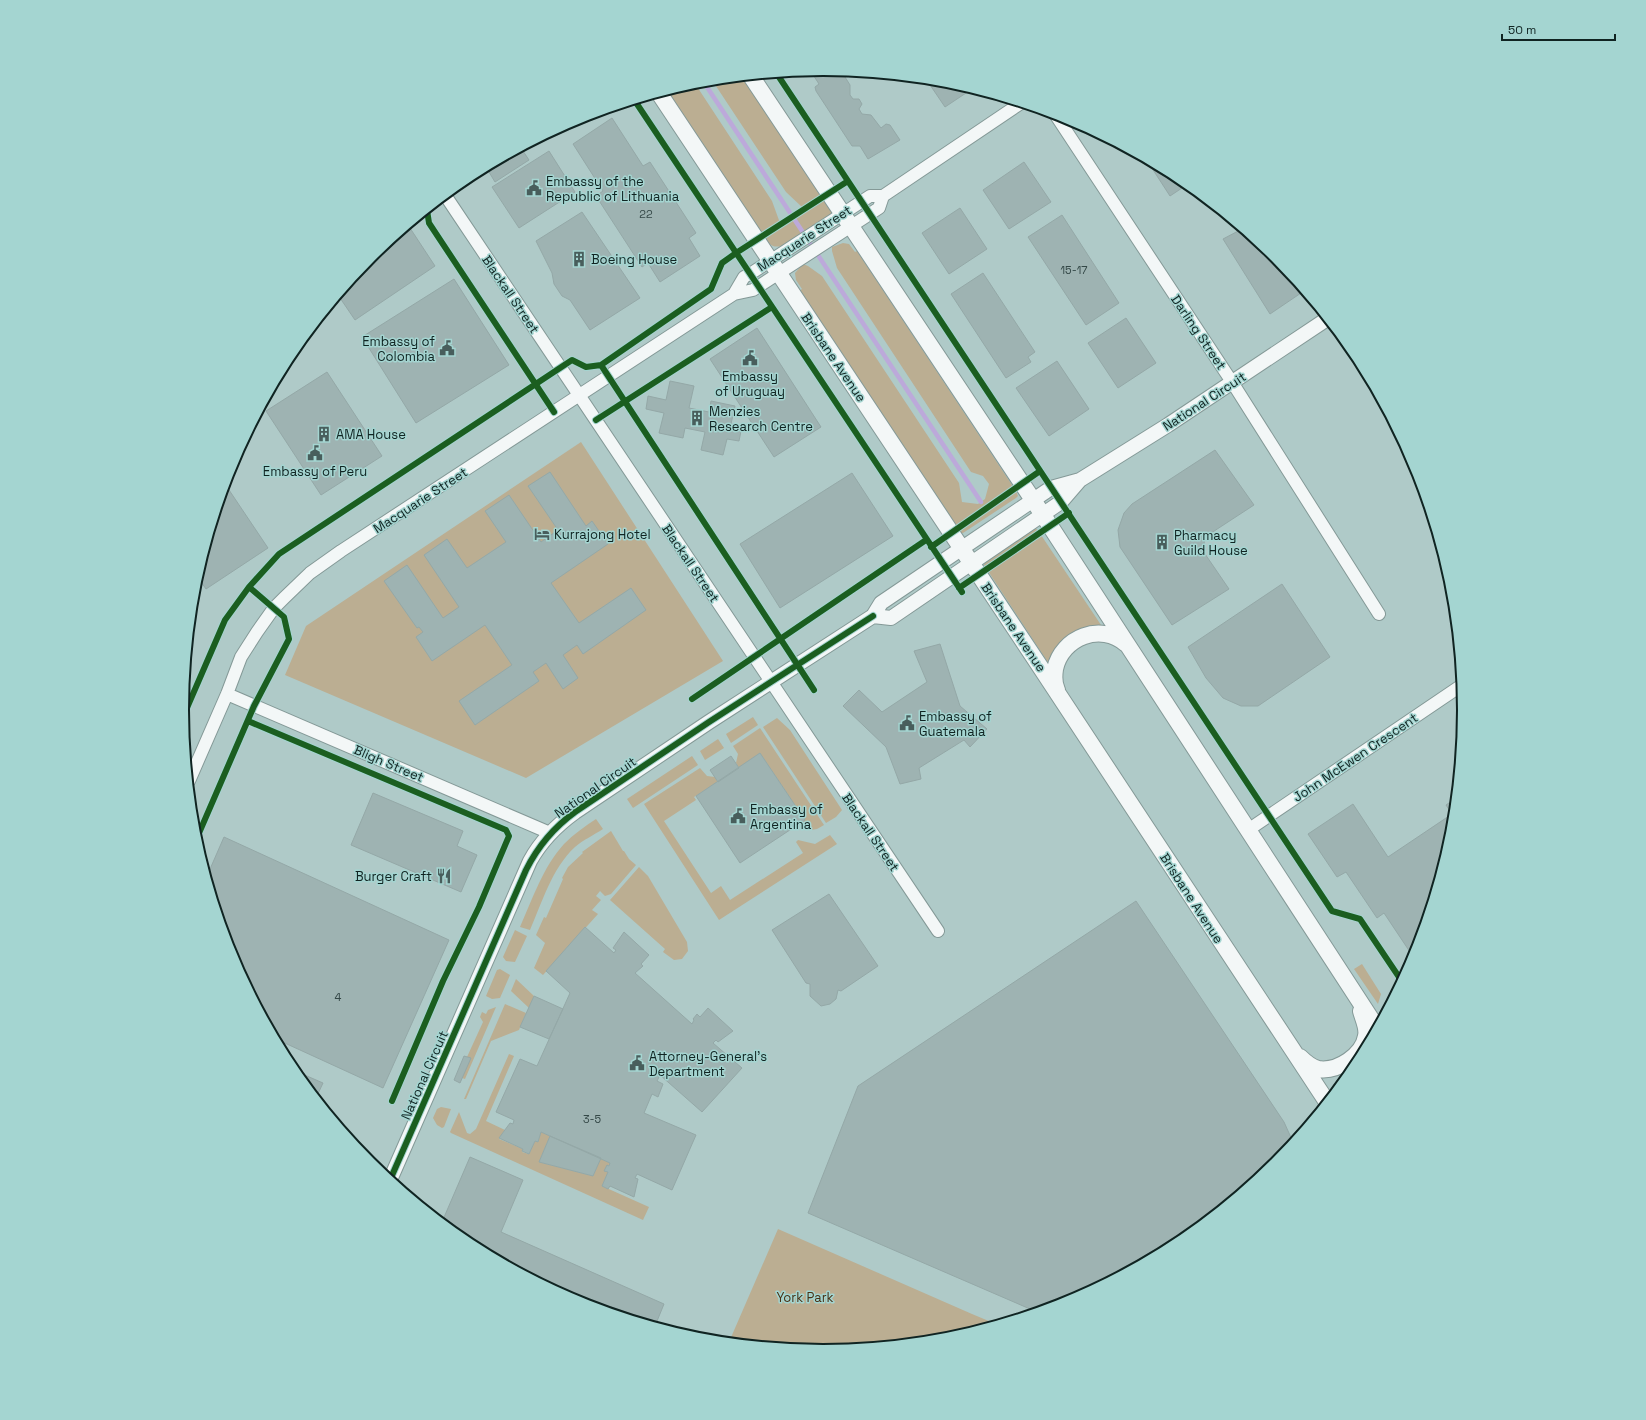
<svg xmlns="http://www.w3.org/2000/svg" width="1646" height="1420" viewBox="0 0 1646 1420" font-family="'Space Grotesk',sans-serif">
  <rect width="100%" height="100%" fill="#afcac8"/>
  <path fill="#bbae92" d="M742,77l79,119 -18,12 -17,-16 -74,-112z
    M694,82l78,119 8,22 -18,12 -95,-144z
    M823,199l8,12 1,4 -50,31c-10,2 -12,-1 -18,-9z
    M843,243l6,1 6,8 2,-1 157,237 -58,39 -157,-236 3,-2 -6,-9 -1,-7 8,-9 5,2 14,10 137,207 3,19 16,2 7,-5 4,-15 -6,-8 -12,-4 -134,-204 -5,-17v-4z
    M581,442l142,219 -197,117 -241,-103 21,-49z
    M1016,491l2,5 -2,2 -53,35h-2l-3,-3z
    M1035,528l4,3 -53,37 -2,-3 1,-3z
    M1041,535l62,93 -54,36 -61,-93z
    M753,717l5,8 -27,18 -5,-9z
    M777,718l13,12 52,80 -6,7 -10,6 -63,-96z
    M760,728l64,97 -7,4 -6,1 -8,-9 2,-1 -45,-67 -21,15 -3,-5 2,-9 -5,-8z
    M718,739l6,9 -19,12 -5,-9z
    M692,756l6,9 -65,43 -6,-9z
    M700,768l7,8 8,1 3,5 -24,15 2,3 -32,21 47,72 10,-7 9,14 73,-47 -7,-11 2,-2 17,4 15,-9 7,9 -118,76 -75,-116z
    M596,819l7,10c-9,6 -20,11 -28,18 -23,21 -33,56 -45,83l-10,-3c13,-29 23,-60 44,-83 10,-10 21,-18 32,-25z
    M611,831l12,20h1l5,8 7,6 -25,29 -6,2 -5,-5 -4,5 5,4 -9,10 6,4 -55,61 -9,-7 11,-25 -9,-8 8,-18 2,1 17,-39 -1,-1 6,-11 15,-14 -1,-1z
    M639,867l9,9 39,66 1,9 -6,8 -8,1 -11,-8 2,-3 -55,-49z
    M515,930l12,6 -12,26 -9,-1 -3,-4z
    M1362,964l19,30 -3,10 -24,-35z
    M500,969l10,6 -10,23 -8,1 -6,-3 11,-26z
    M516,979l18,17 -5,12 -18,-17z
    M505,1004l21,9 -7,17 -28,11 -25,58h-2z
    M496,1007l-31,72 -3,-1 8,-20 -3,-1 16,-35 -3,-5 2,-5 4,2 2,-4z
    M509,1054l5,2 -28,65 19,9 -6,9 24,10 -1,3 7,2 6,-13 3,1 3,-10 9,4 -11,26 54,14 8,-18 9,5 -5,8 3,1 -6,14 47,21 -6,13 -192,-87 -1,-1 9,-20 8,21 3,1 6,-5z
    M441,1107l10,2 -7,18 -2,1 -5,-3 -4,-7 4,-9z
    M778,1229l194,85 24,10 -48,15 -125,12 -94,-9z"/>
  <g fill="none" stroke-linecap="round" stroke-linejoin="round">
    <path stroke="#bca9da" stroke-width="4.5" d="M703,81l278,421"/>
  </g>
  <path fill="#9eb3b2" stroke="#94a8a7" d="M823,69l25,2 -3,6 5,8v10l3,4h6l3,5 -3,5 3,5 9,1 10,13 5,-4 4,1 10,15 -32,19 -8,-13h-8l-36,-55 -1,-4 4,-3 -9,-14z
    M926,79l22,2 24,8 -27,18z
    M612,118l31,48 7,-4 46,71 -7,5 11,18 -40,26 -12,-19 -6,4 -46,-71 7,-5 -30,-47z
    M521,148l8,12 -34,22 -9,-15z
    M549,151l26,41 -56,36 -27,-41z
    M1146,159l33,18 9,7 -18,12z
    M1024,162l27,40 -42,27 -26,-39z
    M960,208l27,41 -38,25 -27,-41z
    M582,212l58,86 -50,32 -20,-30 -8,-4 -8,-12 -2,-11 -16,-32z
    M1062,215l57,88 -33,22 -58,-88z
    M408,225l27,41 -80,54 -17,-25 32,-38z
    M1242,229l34,28 28,34 -34,23 -47,-75z
    M983,273l52,79 -7,5 3,5 -25,16 -55,-84z
    M454,279l55,86 -93,58 -54,-86z
    M1126,318l30,45 -38,25 -30,-45z
    M757,328l64,99 -47,30 -64,-98z
    M1057,361l32,48 -40,27 -33,-48z
    M327,372l55,84 -61,39 -55,-84z
    M670,381l24,5 -5,22 20,4 2,-11 24,5 -4,18 11,2 -3,15 -12,-2 -4,16 -22,-5 4,-18 -20,-4 -2,10 -24,-5 5,-20 -18,-4 2,-13 18,4z
    M1215,450l39,55 -49,32 -2,14 26,38 -57,36 -52,-78 -2,-17 6,-17 8,-9z
    M550,472l36,54 6,-5 16,23 -57,39 28,40 52,-35 15,22 -63,44 -6,-9 -14,10 15,23 -15,11 -17,-26 -13,9 6,9 -64,44 -16,-24 53,-36 -27,-40 -53,36 -16,-24 7,-5 -4,-5 -2,1 -33,-47 23,-16 36,53 16,-11 -35,-52 23,-16 20,29 39,-26 -21,-31 24,-16 32,47 17,-12 -30,-44z
    M852,473l41,63 -113,72 -40,-64z
    M225,484l43,64 -62,41 -9,-13z
    M1282,584l48,73 -72,49h-17l-18,-8 -17,-20 -18,-31z
    M940,644l20,62 27,23 -17,18 -6,-7 -45,28 2,11 -21,5 -14,-37 -43,-41 16,-16 23,22 45,-30 -13,-31z
    M760,753l45,67 -65,43 -44,-67z
    M731,756l8,12 -21,14 -8,-12z
    M373,793l90,38 -6,15 20,9 -16,37 -110,-47z
    M1455,799l-3,36 -38,123 -30,-45 -7,5 -31,-46 -9,5 -29,-43 45,-30 35,53 64,-43 -6,-9z
    M224,837l225,103 -66,148 -107,-49 -45,-84 -24,-79z
    M829,894l49,72 -37,25 -3,-1 -2,9 -6,5 -9,2 -11,-10v-12l-4,-1 -34,-53z
    M1136,901l148,221 9,20 -17,21 -97,80 -111,59 -31,10 -229,-99 50,-127z
    M585,927l29,26 2,-3 -3,-2 11,-16 25,23 -8,9 2,2 -8,7 57,51 2,-4 -1,-1 4,-5 3,3 8,-9 25,23 -15,11 -2,-2 -3,3 29,25 -40,44 -42,-37 -3,6 6,3 -5,13 -6,-3 -8,19 52,22 -24,55 -35,-16 -2,4 3,1 -4,18 -24,-11 -2,3 -6,-3 6,-14 -4,-1 3,-6 2,1 1,-3 -69,-31 -3,10 -3,-1 -6,13 -7,-3 1,-2 -24,-11 11,-15 3,1 1,-4 -18,-8 24,-53 17,7 33,-73 -24,-22z
    M534,996l29,13 -14,30 -29,-12z
    M464,1056l7,2 -11,25 -6,-3z
    M300,1073l23,10 -7,15 -18,-22z
    M550,1136l51,22 -8,18 -54,-14z
    M470,1157l53,23 -22,52 163,72 -9,22 -78,-24 -110,-59 -25,-21z"/>
  <g fill="none" stroke-linecap="round" stroke-linejoin="round">
    <g stroke="#849997" stroke-width="14">
      <path id="minor" d="M1055,114l177,268 147,232
        M445,195l493,736
        M734,294l10,-17 6,-3 120,-78h13
        M227,694l323,139
        M189,781l38,-87 14,-37 16,-25 17,-24 10,-10 26,-25 31,-22 393,-257 19,-4 126,-82 4,-12 138,-93
        M1248,830l214,-145"/>
    </g>
    <g stroke="#849997" stroke-width="16">
      <path id="tertiary" d="M873,616l18,2 170,-116 19,-22
        M390,1180l140,-319c11,-20 27,-36 45,-49l134,-90 164,-106 8,-13 170,-115 29,-8 88,-55 159,-106"/>
    </g>
    <g stroke="#849997" stroke-width="18">
      <path id="secondary" d="M751,76l292,439 334,513
        M659,93l386,581 282,428
        M1057,690c-3,-6 -3,-14 -2,-21 7,-32 46,-47 71,-25
        M1300,1057c5,5 11,10 18,12 20,3 45,-14 48,-33 2,-8 -3,-17 -5,-25"/>
    </g>
    <use href="#minor" stroke="#f3f7f7" stroke-width="12"/>
    <use href="#tertiary" stroke="#f3f7f7" stroke-width="14"/>
    <use href="#secondary" stroke="#f3f7f7" stroke-width="16"/>
    <g stroke="#a4d5d1" stroke-width="8">
      <path id="cycleway" d="M777,74l555,837 28,8 39,58v8
        M635,101l327,491
        M427,210l2,13 125,189
        M601,365l213,325
        M596,420l176,-113
        M931,547l109,-76
        M959,588l110,-75
        M692,699l234,-159
        M183,717l42,-97 24,-33 30,-33 293,-194 14,7 15,-2 110,-76 11,-26 14,-10 112,-72
        M248,721l258,109 3,6 -30,71 -36,74 -51,120
        M196,840l58,-134 35,-67 -5,-22 -35,-30
        M390,1180l136,-310c12,-24 27,-42 49,-58l134,-90 164,-106"/>
    </g>
    <use href="#cycleway" stroke="#1b5e20" stroke-width="6"/>
  </g>
  <defs>
    <g id="civic-bare" transform="scale(1.2)"><path d="M-.6-6.5H3V-4.5H.6V-3L4-1V1h2V6H-6V1h2V-1L-.6-3ZM-1.2 2.5V6h2.4V2.5Z" fill="#485e5c" stroke="#a4d5d1" stroke-width="2.5" paint-order="stroke"/></g>
    <g id="building-bare" transform="scale(1.2)"><path d="M-4-6H4V6H1V3H-1V6H-4ZM-2.5-4.3h1.7v1.8h-1.7ZM.8-4.3h1.7v1.8H.8ZM-2.5-1h1.7V.8h-1.7ZM.8-1h1.7V.8H.8Z" fill="#485e5c" stroke="#a4d5d1" stroke-width="2.5" paint-order="stroke"/></g>
    <g id="hotel-bare" transform="scale(1.2)"><path d="M-6-4.5h1.5V1H6V5H4.5V3h-9V5H-6ZM-4 0a1.8 1.8 0 1 1 3.6 0ZM.5 0V-2.5h3Q6-2.5 6 0Z" fill="#485e5c" stroke="#a4d5d1" stroke-width="2.5" paint-order="stroke"/></g>
    <g id="restaurant-bare" transform="scale(1.2)"><path d="M-5-6h1v4h1v-4h1v4h1v-4h1v5L-1.5 .5V6h-2V.5L-5-1ZM5-6V6H3V1.5H1.5Q1.5-4 5-6Z" fill="#485e5c" stroke="#a4d5d1" stroke-width="2.5" paint-order="stroke"/></g>
  </defs>
  <g fill-rule="evenodd">
    <use href="#civic-bare" x="534" y="188"/>
    <use href="#building-bare" x="579" y="259"/>
    <use href="#civic-bare" x="447" y="348"/>
    <use href="#civic-bare" x="750" y="358"/>
    <use href="#building-bare" x="697" y="418"/>
    <use href="#building-bare" x="324" y="434"/>
    <use href="#civic-bare" x="315" y="453"/>
    <use href="#hotel-bare" x="542" y="534"/>
    <use href="#building-bare" x="1162" y="542"/>
    <use href="#civic-bare" x="907" y="723"/>
    <use href="#civic-bare" x="738" y="816"/>
    <use href="#restaurant-bare" x="444" y="876"/>
    <use href="#civic-bare" x="637" y="1063"/>
  </g>
  <g text-anchor="middle" stroke-width="3" stroke-linejoin="round" paint-order="stroke">
    <g font-size="11" fill="#344847">
      <text x="646" y="218">22</text>
      <text x="1074" y="274">15-17</text>
      <text x="338" y="1001">4</text>
      <text x="592" y="1123">3-5</text>
    </g>
    <g font-size="13" fill="#102422" stroke="#a4d5d1" text-anchor="start">
      <text x="546" y="186">Embassy of the<tspan x="546" dy="15">Republic of Lithuania</tspan></text>
      <text x="591" y="264">Boeing House</text>
      <text x="435" y="346" text-anchor="end">Embassy of<tspan x="435" dy="15">Colombia</tspan></text>
      <text x="750" y="381" text-anchor="middle">Embassy<tspan x="750" dy="15">of Uruguay</tspan></text>
      <text x="709" y="416">Menzies<tspan x="709" dy="15">Research Centre</tspan></text>
      <text x="336" y="439">AMA House</text>
      <text x="315" y="476" text-anchor="middle">Embassy of Peru</text>
      <text x="554" y="539">Kurrajong Hotel</text>
      <text x="1174" y="540">Pharmacy<tspan x="1174" dy="15">Guild House</tspan></text>
      <text x="919" y="721">Embassy of<tspan x="919" dy="15">Guatemala</tspan></text>
      <text x="750" y="814">Embassy of<tspan x="750" dy="15">Argentina</tspan></text>
      <text x="432" y="881" text-anchor="end">Burger Craft</text>
      <text x="649" y="1061">Attorney-General’s<tspan x="649" dy="15">Department</tspan></text>
    </g>
    <g font-size="13" fill="#102422" stroke="#a4d5d1">
      <text transform="translate(804 238) rotate(-33)" y="5">Macquarie Street</text>
      <text transform="translate(511 294) rotate(56)" y="5">Blackall Street</text>
      <text transform="translate(1199 332) rotate(56)" y="5">Darling Street</text>
      <text transform="translate(834 357) rotate(56)" y="5">Brisbane Avenue</text>
      <text transform="translate(1204 401) rotate(-33)" y="5">National Circuit</text>
      <text transform="translate(420 500) rotate(-33)" y="5">Macquarie Street</text>
      <text transform="translate(691 563) rotate(56)" y="5">Blackall Street</text>
      <text transform="translate(1014 627) rotate(56)" y="5">Brisbane Avenue</text>
      <text transform="translate(1355 757) rotate(-34)" y="5">John McEwen Crescent</text>
      <text transform="translate(389 763) rotate(23)" y="5">Bligh Street</text>
      <text transform="translate(595 787) rotate(-35)" y="5">National Circuit</text>
      <text transform="translate(871 832) rotate(56)" y="5">Blackall Street</text>
      <text transform="translate(1192 898) rotate(57)" y="5">Brisbane Avenue</text>
      <text transform="translate(424 1075) rotate(-66)" y="5">National Circuit</text>
    </g>
    <g font-size="13" fill="#483013" stroke="#a4d5d1">
      <text x="805" y="1302">York Park</text>
    </g>
  </g>
  <path d="M0 0H1646V1420H0ZM189 710a634 634 0 1 1 1268 0a634 634 0 1 1-1268 0Z" fill="#a4d5d1" fill-rule="evenodd"/>
  <path fill="none" stroke="#102422" stroke-width="2" d="M189 710a634 634 0 1 1 1268 0a634 634 0 1 1-1268 0Z"/>
  <path d="M1502 34v6h113v-6" fill="none" stroke="#102422" stroke-width="2"/>
  <text x="1508" y="34" font-size="12" fill="#102422" stroke="#a4d5d1" stroke-width="3" paint-order="stroke">50 m</text>
</svg>
